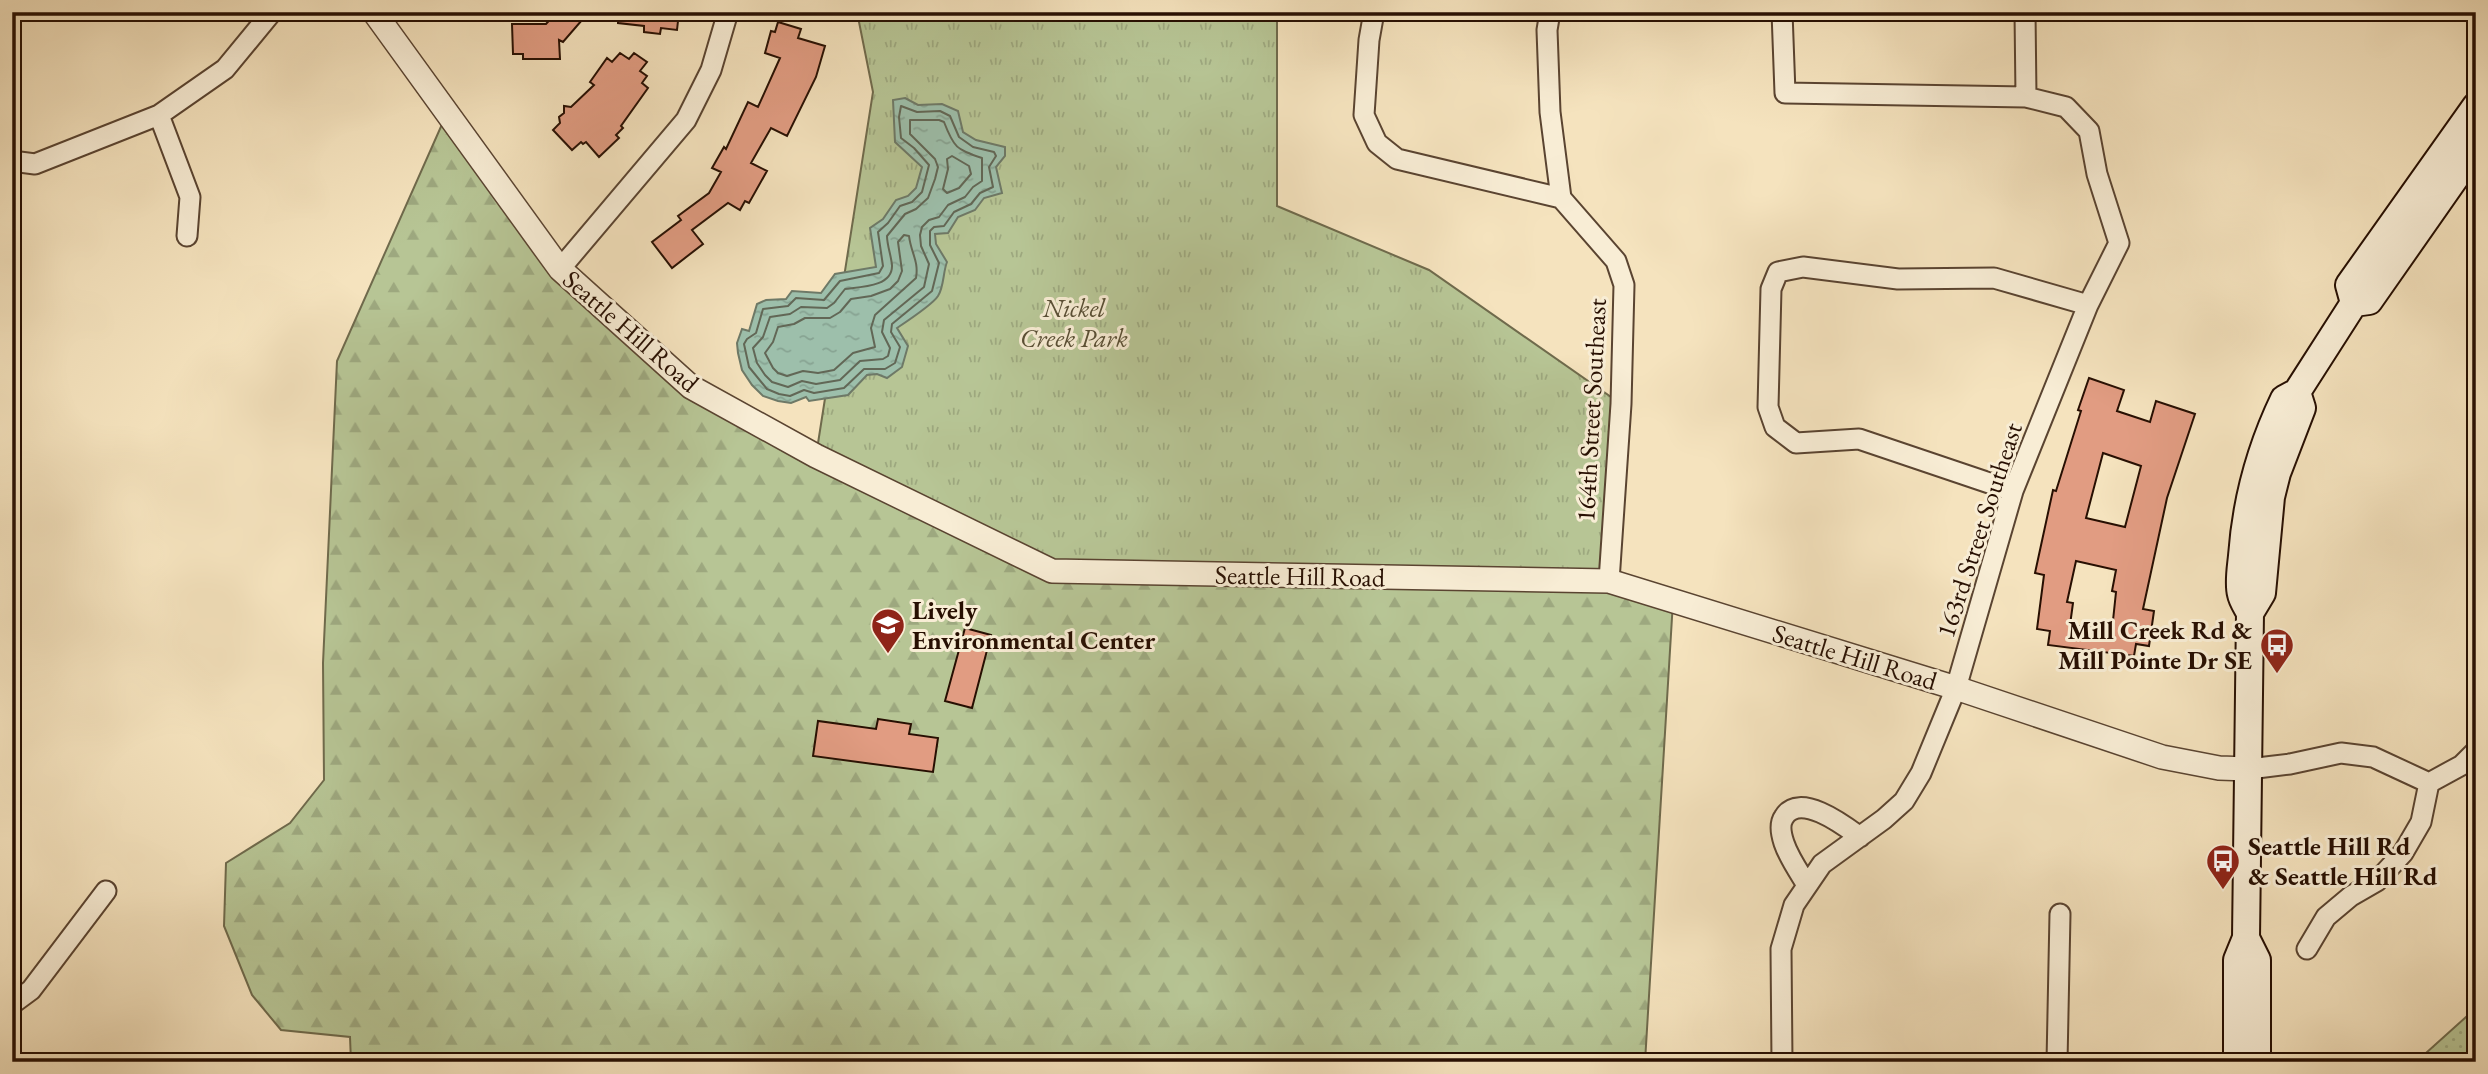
<svg xmlns="http://www.w3.org/2000/svg" width="2488" height="1074" viewBox="0 0 2488 1074" font-family="'EB Garamond',serif">
  <defs>
    <pattern id="grass-dots" width="8" height="8" patternUnits="userSpaceOnUse" patternTransform="scale(1.75)"><rect width="8" height="8" fill="#b7c595"/><path d="M2 2h.1M6 6h.1" fill="none" stroke="#9da87f" stroke-width="1.8" stroke-linecap="round"/></pattern>
    <pattern id="forest-firs" width="22" height="20" patternUnits="userSpaceOnUse" patternTransform="scale(1.75)"><rect width="22" height="20" fill="#b7c595"/><path d="M5 1l3.5 6h-7zM16 11l3.5 6h-7z" fill="#9da87f"/></pattern>
    <pattern id="park-tufts" width="24" height="20" patternUnits="userSpaceOnUse" patternTransform="scale(1.75)"><rect width="24" height="20" fill="#b7c595"/><path d="M3 7l-1-3M5 7V3M7 7l1-3M15 17l-1-3M17 17v-4M19 17l1-3" fill="none" stroke="#9da87f"/></pattern>
    <pattern id="water-ripples" width="26" height="14" patternUnits="userSpaceOnUse" patternTransform="scale(1.75)"><rect width="26" height="14" fill="#9dbfab"/><path d="M2 4q2-2 4 0t4 0M15 11q2-2 4 0t4 0" fill="none" stroke="#87a392"/></pattern>
  </defs>
  <rect width="100%" height="100%" fill="#f5e3be"/>
  <filter id="stains"><feTurbulence type="fractalNoise" baseFrequency=".00286" numOctaves="4"/><feColorMatrix values="0 0 0 0 .2 0 0 0 0 .09 0 0 0 0 .02 0 0 0 .5 -.17"/></filter>
  <radialGradient id="worn" r=".72"><stop offset=".6" stop-color="#630" stop-opacity="0"/><stop offset="1" stop-color="#630" stop-opacity=".3"/></radialGradient>
  <path fill="url(#grass-dots)" stroke="#6f6a4c" stroke-width="2" d="M2476,1008v54h-60z"/>
  <path fill="url(#forest-firs)" stroke="#6f6a4c" stroke-width="2" d="M447,113l113,156 131,118 125,69 793,125 64,20 -28,461h-1294l-1,-25 -69,-7 -29,-35 -28,-69 2,-63 64,-40 34,-43 -1,-117 14,-302z"/>
  <path fill="url(#park-tufts)" stroke="#6f6a4c" stroke-width="2" d="M857,12h420v194l152,64 192,134 -12,177 -557,-10 -236,-115 57,-364z"/>
  <path fill="url(#water-ripples)" stroke="#6e7967" stroke-width="2" d="M905,98l13,7 24,-1 16,7 5,21 13,8 29,7v9l-9,11 6,26 -18,5 -9,12 -17,7 -10,16 -13,1 1,10 11,18c-4,10 -3,25 -9,34 -5,8 -32,26 -41,32l11,18 -6,21 -15,11 -10,-4 -10,1 -19,20 -39,6 -3,-4 -15,6 -13,-2 -15,-5 -11,-11 -10,-15 -4,-17 -1,-10 5,-14 7,2 8,-27 9,-4 20,-1 6,-8 29,2 14,-19 41,-7 -6,-39 13,-9 13,-19 12,-4 8,-8 6,-21 -27,-25 -2,-42z"/>
  <g fill="none" stroke-linecap="round" stroke-linejoin="round">
    <path stroke="#626756" stroke-width="2" d="M901,106l16,6 23,-1 10,5 9,21 14,10 21,5 2,4 -7,11 4,20 -13,6 -9,11 -17,8 -10,14 -10,1 -4,4v14l9,18 -7,28 -40,33 -1,8 9,15 -5,16 -10,6h-21l-20,19 -30,5 -10,-3 -14,6 -11,-2 -12,-5 -18,-22 -5,-23 3,-5 9,-6 7,-24 25,-3 8,-8 28,2 16,-19 39,-8 4,-7 -5,-34 10,-9 12,-17 12,-4 10,-10 7,-27 -15,-17 -13,-10 -2,-21z
      M910,120h29l5,2c10,26 12,27 38,36v23l-9,6 -8,10 -17,8 -9,12 -10,3 -7,7 -2,8 1,11 8,18 -5,23 -40,33 -2,12 8,16 -2,8 -5,3 -23,2 -20,19 -24,4 -14,-3 -14,6 -16,-5 -7,-7 -8,-12 -4,-15 10,-11 7,-20 20,-3 11,-7 26,1 7,-5 11,-14c15,-2 48,-2 47,-24 -1,-10 -5,-20 -5,-29l18,-22 11,-5 12,-11 7,-19 3,-12 -3,-8 -25,-25z
      M952,156l17,10 2,8 -12,14 -12,5 -4,-4 5,-20 -1,-10z
      M904,235l5,1c2,17 10,25 7,42l-41,37 -4,13 4,19 -22,6 -19,17 -16,3 -15,-2 -16,5 -9,-3 -5,-5 -8,-15 8,-11 5,-15 16,-3 11,-6h25l10,-6 11,-13 20,-3 19,-7 8,-8 4,-10 -4,-29z"/>
  </g>
  <path fill="#e19c82" stroke="#270f02" stroke-width="2" fill-rule="evenodd" d="M557,12h32l-26,30 -4,-2 1,19h-37v-5h-10l-1,-30h34z
    M618,12h61l-2,18 -16,-2 -1,6 -16,-2v-6l-26,-3z
    M778,22l23,7 -3,9 27,8 -9,31 -29,59 -16,-8 -20,35 16,8 -18,32 -4,-2 -5,9 -12,-7 -36,27 11,14 -31,24 -20,-26 29,-22 -3,-4 31,-23 12,-21 -9,-4 12,-21 2,2 22,-47 10,5 22,-49 -15,-5 6,-22 4,1z
    M620,53l9,6 5,-6 13,9 -7,9 7,5 -5,7 6,5 -27,38 2,2 -7,7 3,3 -20,19 -13,-15 -3,2 -2,-2 -9,8 -19,-20 7,-7 -1,-6 5,-4v-7l7,1 23,-22 -4,-3 17,-24 5,4z
    M2089,378l35,12 -7,21 33,11 6,-21 39,13 -28,84 -24,111 11,2 -5,35 -13,-2 -2,12 -86,-11 2,-14 -13,-2 7,-54 -9,-2 18,-83 3,1 25,-80 -3,-1zM2103,453l38,13 -16,61 -39,-9zM2076,561l40,9 -4,21 4,1 -4,38 -42,-5 3,-22 -6,-1z
    M965,628l26,7 -19,73 -27,-7z
    M878,719l33,5 -2,10 29,4 -5,34 -120,-16 5,-35 58,8z"/>
  <g fill="none" stroke-linecap="round" stroke-linejoin="round">
    <g stroke="#5a4431" stroke-width="23">
      <path id="minor" d="M1374,12l-5,28 -5,75 13,28 20,16 164,39
        M1550,12l-3,18 3,82 11,86 55,63 8,24 -3,119 -12,177
        M1782,12l3,81 241,4
        M159,115l31,82 -3,39
        M12,161l23,3 124,-49 66,-46 47,-57
        M560,269l126,-149 25,-50 17,-58
        M2013,491l-154,-52 -63,4 -21,-16 -7,-20 3,-118 7,-17 25,-5 95,12 96,-1 94,27
        M2249,769l41,-5 51,-11 32,4 56,26
        M2429,783l33,-18 14,-14
        M1807,885c-8,-13 -18,-27 -23,-42 -3,-9 -5,-19 0,-26 15,-26 61,9 76,20
        M2307,949l19,-32 25,-21 26,-15 26,-28 18,-31 8,-39
        M12,1004l19,-14 75,-99
        M1782,1062l-1,-113 13,-44 28,-41 62,-45 20,-18 17,-28 35,-85 57,-197 75,-186 31,-62 -22,-69 -8,-43 -23,-24 -40,-10 -1,-85
        M2057,1062l3,-148"/>
    </g>
    <g stroke="#5a4431" stroke-width="26">
      <path id="tertiary" d="M374,12l186,257 131,118 125,69 236,115 557,10 347,107 206,69 57,11 30,1"/>
    </g>
    <g stroke="#270f02" stroke-width="30">
      <path id="secondary" d="M2354,303l-5,-18 127,-179
        M2250,613l12,-20 9,-96 6,-24 25,-65 -5,-16
        M2246,938l11,22v102
        M2237,1062v-102l9,-22 4,-325c-3,-6 -8,-13 -9,-19 -3,-11 0,-27 1,-38 4,-56 18,-107 42,-157l13,-7 57,-89 15,-2 107,-153"/>
    </g>
    <use href="#minor" stroke="#f8edd5" stroke-width="19"/>
    <use href="#tertiary" stroke="#f8edd5" stroke-width="23"/>
    <use href="#secondary" stroke="#f8edd5" stroke-width="26"/>
  </g>
  <defs>
    <g id="school-pin" transform="scale(1.75)"><path d="M0 17L-7.5 6A9.5 9.5 0 1 1 7.5 6Z" fill="#8f2418" stroke="#f8edd5"/><path d="M0-5L7-2L0 1L-7-2ZM-4 1L0 2.5L4 1V4Q0 6-4 4Z" fill="#fff"/></g>
    <g id="bus-pin" transform="scale(1.75)"><path d="M0 17L-7.5 6A9.5 9.5 0 1 1 7.5 6Z" fill="#8f2418" stroke="#f8edd5"/><path d="M-5-6H5V4H4V6H2V4H-2V6H-4V4H-5ZM-3.5-4V0h7V-4ZM-3.5 1.2v1.5H-2V1.2ZM2 1.2v1.5H3.5V1.2Z" fill="#fff"/></g>
  </defs>
  <g fill-rule="evenodd">
    <use href="#school-pin" x="888" y="625"/>
    <use href="#bus-pin" x="2277" y="645"/>
    <use href="#bus-pin" x="2223" y="861"/>
  </g>
  <g text-anchor="middle" stroke-width="6" stroke-linejoin="round" paint-order="stroke">
    <g font-size="26" font-style="italic" fill="#594f35" stroke="#f8edd5">
      <text x="1074" y="317">Nickel<tspan x="1074" dy="30">Creek Park</tspan></text>
    </g>
    <g font-size="26" fill="#270f02" stroke="#f8edd5">
      <text transform="translate(631 331) rotate(41)" y="9">Seattle Hill Road</text>
      <text transform="translate(1591 410) rotate(-87)" y="9">164th Street Southeast</text>
      <text transform="translate(1979 530) rotate(-72)" y="9">163rd Street Southeast</text>
      <text transform="translate(1300 576) rotate(1)" y="9">Seattle Hill Road</text>
      <text transform="translate(1855 657) rotate(17)" y="9">Seattle Hill Road</text>
    </g>
    <g font-size="26" font-weight="bold" fill="#270f02" stroke="#f8edd5" text-anchor="start">
      <text x="912" y="619">Lively<tspan x="912" dy="30">Environmental Center</tspan></text>
      <text x="2252" y="639" text-anchor="end">Mill Creek Rd &amp;<tspan x="2252" dy="30">Mill Pointe Dr SE</tspan></text>
      <text x="2248" y="855">Seattle Hill Rd<tspan x="2248" dy="30">&amp; Seattle Hill Rd</tspan></text>
    </g>
  </g>
  <rect width="2488" height="1074" fill="none" stroke="#f5e3be" stroke-width="42"/>
  <rect x="14" y="14" width="2460" height="1046" fill="none" stroke="#270f02" stroke-width="3.5"/>
  <rect x="21" y="21" width="2446" height="1032" fill="none" stroke="#270f02" stroke-width="2"/>
  <rect width="100%" height="100%" filter="url(#stains)"/>
  <rect width="100%" height="100%" fill="url(#worn)"/>
</svg>
